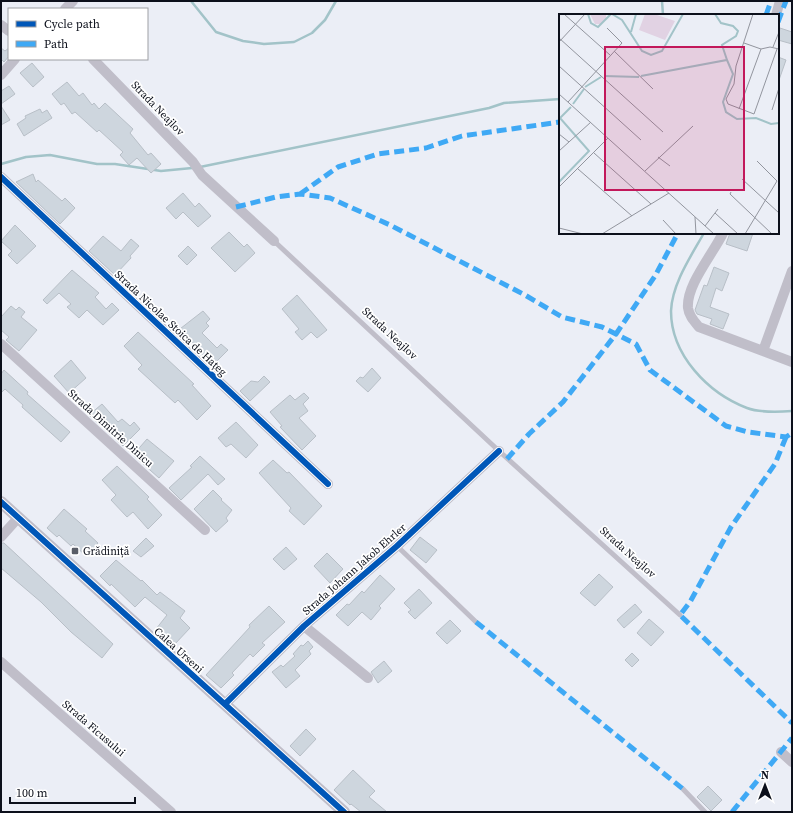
<svg xmlns="http://www.w3.org/2000/svg" width="793" height="813" viewBox="0 0 793 813" font-family="'Source Serif 4',serif">
  <rect width="100%" height="100%" fill="#ebeef6"/>
  <g fill="none" stroke-linecap="round" stroke-linejoin="round">
    <path stroke="#a2c3c8" stroke-width="2.5" d="M191,1l25,31 27,9 21,3 30,-2 18,-9 13,-13 11,-19
      M662,1l1,14
      M1,164l25,-7 24,-2 47,9h18l46,7 31,-3
      M200,167l289,-59 15,-5 56,-4
      M704,233c-13,23 -32,51 -33,78 0,44 37,82 76,97 13,5 31,4 45,3"/>
  </g>
  <path fill="#ced6de" stroke="#b8bfc7" d="M780,28l12,4v12l-14,-4z
    M1,48l4,3 4,-3v8l-5,6 -3,-3z
    M778,57l8,3 -7,20h-1z
    M32,63l12,14 -11,10 -13,-14z
    M67,82l12,14 4,-3 9,12 2,-2 5,6 6,-6 28,26 -3,4 18,22 3,-2 10,11 -10,9 -14,-15 -8,7 -9,-10 3,-3 -24,-22 -2,2 -22,-20 -3,2 -8,-11 -3,2 -9,-11z
    M9,86l6,8 -14,10v-13z
    M1,106l9,14 -9,5z
    M40,109l2,4 5,-3 5,8 -28,18 -7,-12 9,-6 -1,-2z
    M33,174l3,8 2,-2 24,21 3,-3 10,10 -15,16 -44,-42z
    M183,193l12,14 4,-4 12,13 -13,11 -15,-15 -7,7 -10,-11z
    M15,225l21,21 -19,18 -9,-9 4,-4 -11,-10z
    M229,232l15,15 3,-3 8,9 -20,19 -24,-24z
    M730,233h23l-6,18 -21,-7z
    M103,236l18,15 10,-12 8,7 -9,10 1,2 -16,17 -26,-24z
    M188,246l9,9 -10,10 -9,-9z
    M714,267l15,6 -7,18 -6,-3 -6,19 19,7 -6,15 -13,-5 2,-5 -15,-5 -2,-4 9,-25 3,1z
    M72,270l27,23 -4,4 11,12 6,-6 7,7 -16,15 -16,-15 -8,8 -12,-11 4,-3 -12,-11 -12,11 -4,-4z
    M297,295l30,35 -10,8 -6,-6 -9,8 -7,-8 4,-3 -17,-20z
    M11,306l5,4 3,-3 6,5 -4,5 16,13 -18,21 -13,-11 3,-3 -8,-7v-13z
    M203,311l7,8 -4,4 3,3 -7,7 15,15 4,-4 7,6 -16,16 -14,-13 2,-2 -14,-16 -3,4 -7,-7z
    M138,332l56,52 -2,1 19,21 -14,14 -19,-20 -3,3 -37,-34 4,-4 -18,-19z
    M71,360l15,18 -17,15 -15,-17z
    M372,368l9,10 -13,14 -12,-11 4,-4 3,1z
    M4,370l24,22 -1,2 43,38 -9,10 -39,-35 1,-2 -18,-16 -4,4v-19z
    M264,376l6,6 -20,19 -10,-10 11,-10 7,1z
    M304,393l5,5 -6,6 5,7 -9,7 17,18 -14,14 -22,-23 2,-1 -12,-14 20,-17 5,5z
    M102,404l16,18 4,-3 8,7 4,-4 6,7 -17,17 -34,-31z
    M236,422l22,23 -12,13 -15,-14 -5,3 -8,-9z
    M147,439l27,22 -15,17 -26,-23z
    M200,456l25,23 -7,6 -10,-11 -27,26 -12,-12 23,-21 -2,-1z
    M273,460l14,13 2,-1 33,34 -18,19 -15,-14 2,-3 -32,-35z
    M117,466l32,31 -2,2 15,16 -14,14 -15,-17 -6,5 -16,-17 5,-5 -14,-15z
    M213,490l9,9 -1,1 11,10 -6,8 2,3 -12,11 -22,-23z
    M64,509l23,20 -2,2 13,12 -12,13 -13,-12 -2,2 -12,-11 -2,2 -10,-9z
    M420,537l17,13 -11,13 -16,-13z
    M146,538l8,8 -13,11 -8,-6z
    M1,543h3l109,101 -11,14 -31,-26 -30,-30 -40,-34z
    M286,547l11,12 -13,11 -11,-11z
    M327,553l16,16 -13,14 -16,-17z
    M116,560l25,21 1,-1 15,15 3,-3 25,19 -5,7 10,10 -16,17 -18,-16 11,-14 -22,-18 -10,10 -24,-23 -1,2 -10,-10z
    M599,574l14,13 -18,19 -15,-13z
    M380,575l15,14 -16,17 2,2 -10,12 -9,-8 -14,14 -12,-11 11,-11 2,1 13,-14 2,2z
    M419,589l13,14 -17,16 -7,-7 3,-2 -7,-7z
    M635,604l7,8 -18,16 -7,-8z
    M269,606l16,16 -23,21 3,2 -12,12 -3,-3 -18,19 2,2 -13,13 -15,-13 44,-48 -1,-2z
    M649,619l15,13 -13,14 -14,-13z
    M450,620l11,11 -14,13 -11,-11z
    M308,641l5,6 -4,4 2,3 -16,16 5,6 -14,12 -14,-16 9,-7 2,2 12,-11 -2,-2 8,-9 2,1z
    M632,653l7,7 -7,7 -7,-7z
    M384,661l8,10 -14,12 -7,-11z
    M306,729l10,10 -16,17 -10,-10z
    M353,770l22,21 -6,6 18,15h-26l-10,-8 -1,1 -16,-15z
    M708,786l14,14 -11,11 -14,-14z"/>
  <g fill="none" stroke-linecap="round" stroke-linejoin="round">
    <path stroke="#c0bec9" stroke-width="5" d="M274,241l225,210 181,164
      M397,546l79,76
      M683,789l22,23"/>
    <path stroke="#c0bec9" stroke-width="10" d="M65,9l8,-8
      M776,15l4,-14
      M1,25l8,6
      M93,59l100,103 9,13 72,66
      M1,75l14,-16
      M1,177l327,307
      M723,233c-10,21 -37,52 -35,75 1,8 6,13 11,19l93,35
      M1,344l204,186
      M763,351l29,-80
      M1,537l17,-19
      M304,626l64,52
      M1,662l170,150
      M225,704l79,-78 93,-80 102,-95
      M781,752l11,10"/>
    <path stroke="#c0bec9" stroke-width="12" d="M1,502l343,310"/>
    <path stroke="#3fa9f5" stroke-width="5" stroke-dasharray="10 5" stroke-linecap="butt" d="M766,15l5,-14
      M778,22l8,-21
      M300,194l38,-27 40,-13 48,-6 36,-12 98,-14
      M236,207l40,-10 24,-3 30,4 60,27 135,70 37,22 40,10 34,17 14,26 76,56 22,6 38,5 6,-4
      M786,437l-11,27 -44,63 -41,75 -10,13 112,108
      M507,459l22,-25 34,-32 53,-68 39,-58 23,-43
      M476,622l207,167
      M732,812l60,-74"/>
    <g stroke="#fff" stroke-width="8">
      <path id="cycleway" d="M1,177l327,307
        M1,502l343,310
        M225,704l79,-78 93,-80 102,-95"/>
    </g>
    <use href="#cycleway" stroke="#0057b8" stroke-width="6"/>
  </g>
  <rect fill="#5a5e68" stroke="#fff" stroke-width="1.5" x="71" y="547" width="8" height="8" rx="2"/>
  <g text-anchor="middle" stroke-width="3.5" stroke-linejoin="round" paint-order="stroke">
    <g font-size="11" fill="#0c101b" stroke="#fff">
      <text transform="translate(158 108) rotate(46)" y="4">Strada Neajlov</text>
      <text transform="translate(171 323) rotate(43)" y="4">Strada Nicolae Stoica de Hațeg</text>
      <text transform="translate(390 333) rotate(43)" y="4">Strada Neajlov</text>
      <text transform="translate(111 428) rotate(42)" y="4">Strada Dimitrie Dinicu</text>
      <text transform="translate(628 552) rotate(42)" y="4">Strada Neajlov</text>
      <text transform="translate(354 569) rotate(-41)" y="4">Strada Johann Jakob Ehrler</text>
      <text transform="translate(179 650) rotate(42)" y="4">Calea Urseni</text>
      <text transform="translate(94 728) rotate(41)" y="4">Strada Ficusului</text>
    </g>
    <g font-size="11" fill="#0c101b" stroke="#fff" text-anchor="start">
      <text x="83" y="555">Grădiniță</text>
    </g>
  </g>
  <g transform="translate(559 14)">
    <rect width="220" height="220" fill="#ebeef6"/>
    <path d="M31,0h16v4l-5,6h-6zM86,0h9l21,7 -10,19 -26,-10z" fill="#e1d2e3"/>
    <path fill="none" stroke="#a2c3c8" stroke-width="2" d="M29,0l3,9 7,4 13,-13M53,0l10,6 20,31 9,4 11,-4 21,-37M156,0l6,9 12,3 5,5 -2,5 -14,9 5,15M72,18l5,-18M45,62l35,1M82,62l86,-16 6,14 -10,28 3,10 11,7 19,-1 15,6 8,-1M26,73l16,-10M14,90l11,-15M0,168l30,-31 -29,-33 11,-11"/>
    <path fill="none" stroke="#92959e" stroke-width="1" d="M5,0l46,41M194,0l-17,52 -2,18 -8,15 2,5 26,10 23,-65M0,24l104,94M0,28l26,-28M185,29l17,6 9,-2 9,2M214,33l6,-15M55,37l39,38M0,52l82,74M0,80l155,140M9,88l54,-59 -15,-15M180,95l22,-60M213,96l7,-22M0,120l10,8M0,137l32,-29M35,139l57,51M99,143l12,9M19,155l54,47M86,157l48,-45M183,165l37,34M0,173l49,-49M172,178l-1,2 42,40M156,199l23,21M136,203l1,17M104,206l13,14M146,212l13,-17M0,214l24,6M43,220l67,-41M186,220l32,-53 -20,-20"/>
    <path fill="#c2185b" fill-opacity="0.15" stroke="#c2185b" stroke-width="2" d="M46,33h139v143h-139z"/>
    <rect width="220" height="220" fill="none" stroke="#0c101b" stroke-width="2"/>
  </g>
  <rect width="793" height="813" fill="none" stroke="#0c101b" stroke-width="4"/>
  <rect x="8" y="8" width="140" height="52" fill="#ffffff" stroke="#9e9fa4"/>
  <rect x="16" y="21" width="20" height="6" fill="#0057b8" stroke="#9e9fa4"/>
  <text x="44" y="28" font-size="12" fill="#0c101b">Cycle path</text>
  <rect x="16" y="41" width="20" height="6" fill="#3fa9f5" stroke="#9e9fa4"/>
  <text x="44" y="48" font-size="12" fill="#0c101b">Path</text>
  <g transform="translate(765 785)" stroke="#ffffff" stroke-width="3" paint-order="stroke">
  <path d="M0-3L7 15L0 10L-7 15Z" fill="#0c101b"/>
  <text y="-6" font-size="11" font-weight="bold" text-anchor="middle" fill="#0c101b">N</text>
  </g>
  <path d="M10 797v6h125v-6" fill="none" stroke="#0c101b" stroke-width="2"/>
  <text x="16" y="797" font-size="12" fill="#0c101b" stroke="#ffffff" stroke-width="3" paint-order="stroke">100 m</text>
</svg>
